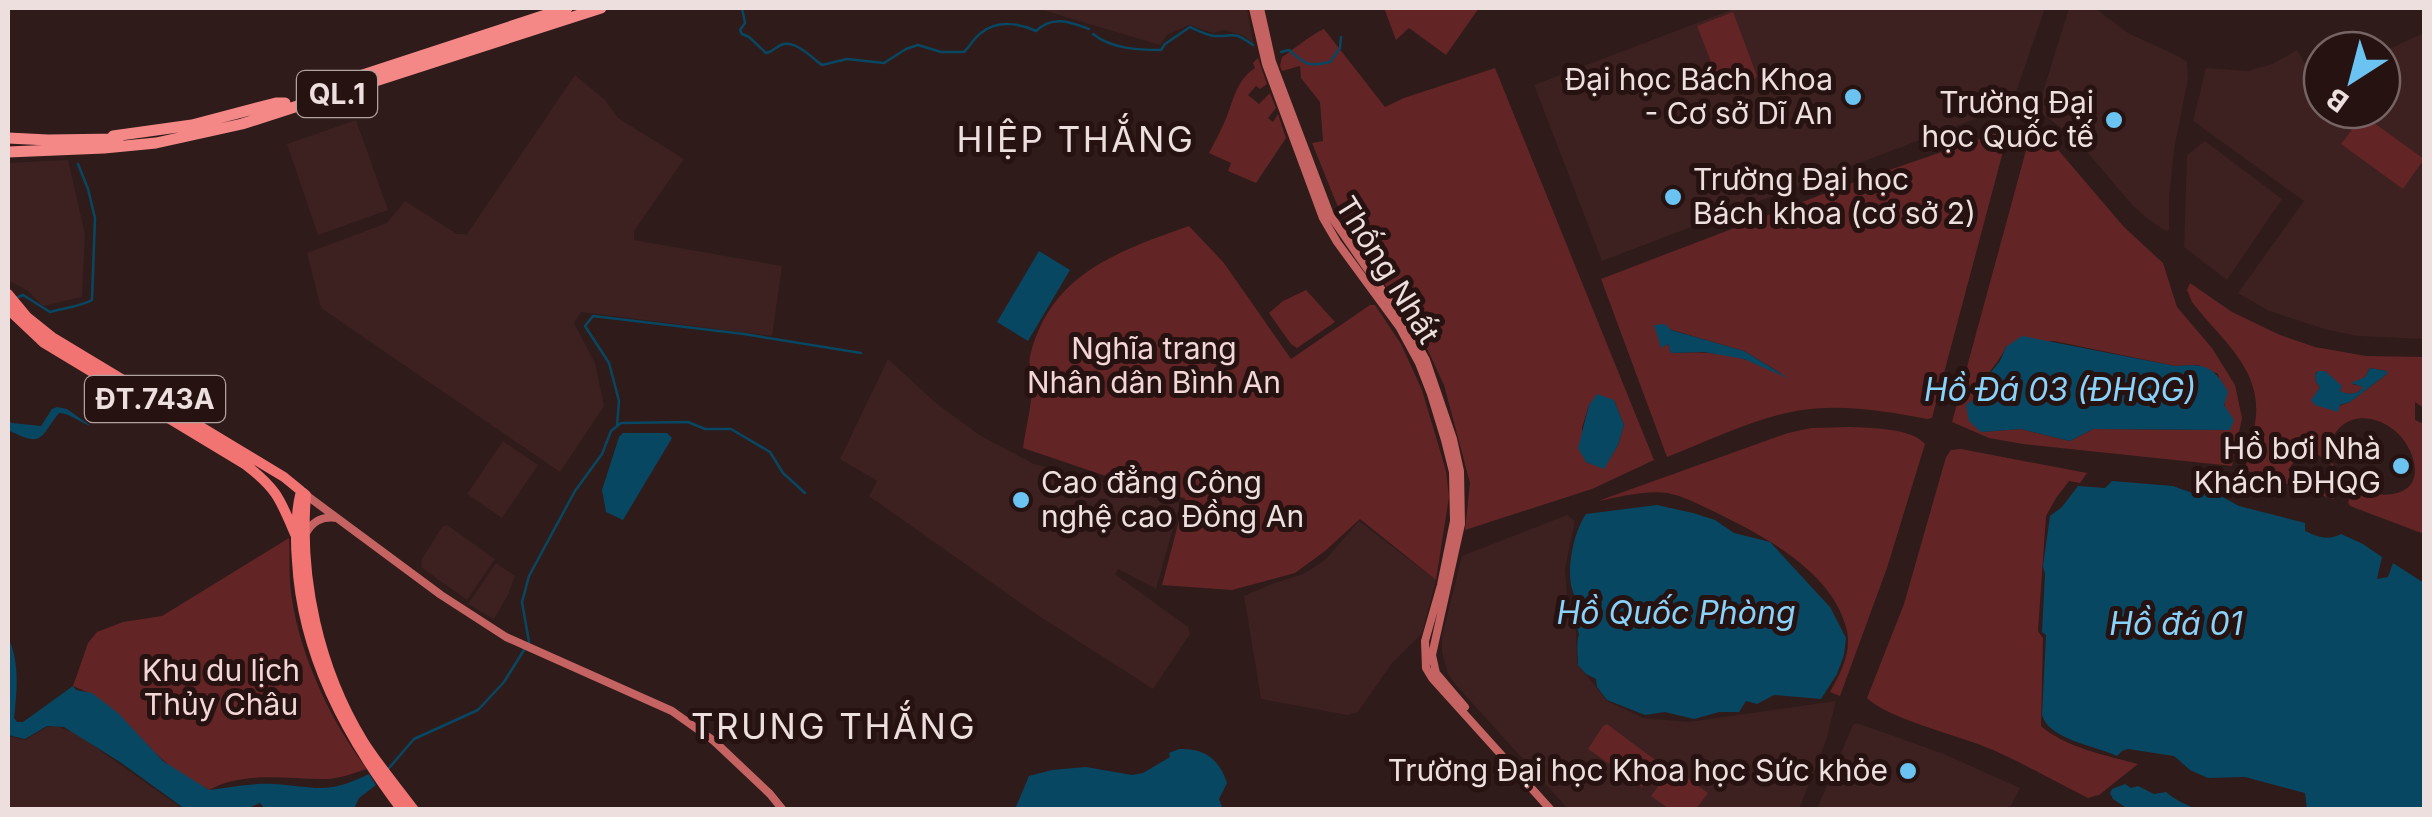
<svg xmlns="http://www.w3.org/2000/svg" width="2432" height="817" viewBox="0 0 2432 817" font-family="Inter,sans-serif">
  <rect width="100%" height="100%" fill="#2f1b1a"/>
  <path fill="#3c2120" d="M1036,8h211l6,35 -9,-7 -20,-6 -11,3 -24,-8 -22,10 -7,10z
    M1736,8h309l-32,93 -4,5 -407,155 -68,-176z
    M2069,8h26l33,25 52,24 7,5 1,17 -14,71 -5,49v31l-3,1 -17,-11 -16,-14 -56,-66 -38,-29 -1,-3z
    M2424,33v306l-66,-3 -30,-6 -59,-19 -31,-18 66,-92 -111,-80 13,-53 42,3 24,-7 25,-14 10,17 15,11v32h60v-58z
    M575,75l30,25 13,18 66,41 -50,72v9l148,26 -10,70 -191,-24 -7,11 21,40 9,43 -44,66 -239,-164 -14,-55 80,-30 18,-22 52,33h10z
    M356,120l32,90 -70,25 -31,-91z
    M2205,141l77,58 -55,81 -43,-33 3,-92z
    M68,160l17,74 -3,63 -39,9 -15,-15 -20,-11v-117z
    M888,359l49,45 44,32 53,28 146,39 -24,86 -38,-20 -3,5 73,53 2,7 -37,55 -114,-73 -170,-120 8,-15 -37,-22z
    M503,441l35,24 -36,53 -35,-24z
    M1567,515l8,6 -10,48 3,39 8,22 1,33 30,38 36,17 46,4 147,-21 -10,40 -27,68h-231l-113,-125 -7,-10 -6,-22v-16l20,-80z
    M1359,521l77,59 -14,53 -30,30 -34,49 -11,3 -86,-16 -17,-103 33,-14 24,-7 14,-8 11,-8z
    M447,525l48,34 -28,41 -46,-33 1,-8 20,-32z
    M496,563l19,13 -7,19 -14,24 -26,-15z
    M1857,723l87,31 76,34 -11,21h-192l36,-84z
    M55,726l19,6 109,77h-175v-73l17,4 22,-13z"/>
  <path fill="#632425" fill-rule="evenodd" d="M1384,8h95l-33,47 -37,-27 -13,12z
    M1733,12l24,64 -2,3 -33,11 -25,-64z
    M1324,29l61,78 19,-9 91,-30 159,392 -62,29 -127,41 5,-47 -26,-98 -26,-56 -67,-90 -39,-96 11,-2 -3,-39 -19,-24 -1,-12 -18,5 -2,-5 2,-9c14,-9 27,-21 42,-28zM1614,400l10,25 -6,20 -14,23 -18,-6 -4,-34 7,-23z
    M1258,58l9,26 -7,5 -4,-3 -8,9 11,9 11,-11 6,15 -8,10 5,4 5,-8 8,24 -30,45 -28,-12 3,-8 -22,-10c6,-12 13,-24 18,-37 7,-18 10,-36 28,-48l-2,-5z
    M2363,115l61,44 -21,30 -62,-45z
    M2009,129l-77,289 -5,1c-42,-8 -83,-15 -125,-9 -46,7 -91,30 -135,47l-66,-178 256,-98zM1655,325l89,26 38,23c-13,-4 -25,-11 -38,-15 -24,-7 -48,-7 -73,-6l-3,-9 -7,3z
    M2031,132l23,13 70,82 39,36 14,44 35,41 23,37 7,33 -10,48 -209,-22 -34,-6 -37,-16zM2054,341l121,25 23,-1 20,9 12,56 -137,-1 -23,12 -49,-12 -40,3 -15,-26 12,-10c1,-16 21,-32 28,-49z
    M1189,226l35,37 67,96 79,-54h5l26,39 21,46 24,81 3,26 -13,83 -76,-61 -35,32 -30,22 -63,17 -70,-5 23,-87 -29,-5 -133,-45c3,-22 10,-47 9,-69 0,-9 -4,-15 -2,-23 20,-82 88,-105 159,-130z
    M2190,283l42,29 48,23 35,12 51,9 58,1v51l-9,-6v18l9,4v110l-74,-28 -2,-4c3,-6 4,-10 11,-11 5,-1 10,3 16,3 14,2 35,0 39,-17 3,-9 -2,-23 -6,-30 -14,-28 -58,-43 -75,-10 -2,4 -5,11 -4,15 0,6 4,10 5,15l-28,-21 -18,24 35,25 16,-21 4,4c-1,8 -3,16 -10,21l-88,-29c4,-17 9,-36 11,-54 4,-50 -37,-78 -64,-114l-5,-12zM2370,368l16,3 1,3 -37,28 -11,4 -25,-9 6,-10 -4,-5 -1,-8 3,-3h7l16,15 -1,5c8,5 17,4 24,-4l-12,-3 13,-7z
    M1306,290l29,32 -38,26 -6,-4 -22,-31 14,-12z
    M1850,427c21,1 62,1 75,17l-38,124 -47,128 -10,-4c11,-20 23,-42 16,-65 -15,-56 -82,-91 -129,-114 -15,-7 -33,-17 -50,-20 -22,-3 -47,4 -69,8l190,-68 23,-5z
    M1961,449l126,24 -7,10 -11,-2 -13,17 -10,18 -8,115 5,7 -2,88c23,21 67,30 97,38l-39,31 -11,3c-35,-17 -69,-38 -105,-52 -28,-11 -98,-29 -116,-48l37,-94 42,-147 5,-7z
    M289,538c1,15 0,31 1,46 6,64 39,135 77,185 -13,4 -26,9 -39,10 -39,1 -83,-9 -119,11 -16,-9 -33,-18 -46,-30 -33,-30 -47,-57 -90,-74l15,-43 9,-11 26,-10 39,-6z
    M1607,724l51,38v3l-16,22 -54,-38 15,-23z
    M1672,767l36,26 -12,16h-27l-18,-13z"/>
  <path fill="#084762" d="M1039,251l31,19 -42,71 -31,-19z
    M1665,324l6,6 73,21 46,28 -46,-20 -40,-7 -33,1 -3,-9 -7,4 -7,-23z
    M2022,336l153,30c30,-2 38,-1 53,26l-4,13 10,15 -4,10 -137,-1 -23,12 -49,-12 -40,3 -12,-11 -3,-16 12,-9 1,-9 21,-26 6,-14z
    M2370,368l17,3v3l-37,28 -10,3 -2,7 -23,-7 -4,-5 9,-13 -4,-5 -1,-7 3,-4h7l17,15 -2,5c8,4 18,4 23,-4l-12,-4 14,-6z
    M1597,394l17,6 10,25 -6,20 -14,24 -18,-7 -8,-14 11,-43z
    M57,407l10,2 24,17c-11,-3 -21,-13 -32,-13 -20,25 -15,35 -51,17v-10l4,3 29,3 11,-17z
    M623,433h44l5,5 -49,82 -17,-8 -4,-22 17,-53z
    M2112,481l61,5 22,8 13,-5 31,17 66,17v8c13,6 23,10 36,3l22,10 19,13 -5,22 11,-2 5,-14 31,20v226h-117l-2,-16 -60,-16 -37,1 -18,-8 -16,-14 -46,-7 -6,2 -5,5c-20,-10 -68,-16 -75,-41l4,-80 -4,-3 3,-58 -2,-8 7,-50 12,-9 16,-21 27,2z
    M1657,505l36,8 22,7 19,13 36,9 47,51 13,14 16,31 -2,17 -7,19 -16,25 -47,-4 -17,9 -11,-3 -7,11h-20l-25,7 -29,-7 -20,3 -38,-15 -10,-13 -1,-8 -10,-5 -8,-9c0,-11 -2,-21 1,-31 -4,-13 -11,-23 -4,-38 -11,-18 -2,-64 11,-82z
    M8,637c12,26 9,53 6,81l3,4h6l50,-36 3,4 16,3 26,20 45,48 46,29c22,-3 42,-7 65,-6 44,3 52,11 95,-10l7,11 -17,13 -5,11h-89l-5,-6 -13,6h-62l-65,-47 -56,-35 -17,-1 -22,13 -17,-4z
    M1179,749c26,-1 40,10 48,34l-8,16 4,10h-208l14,-33 23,-6 34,-3 46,8 11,-2 27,-16 -1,-4z
    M2125,784l6,4 7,-2 16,8 12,-2c9,8 19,12 30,17h-68l-15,-10 -3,-6 2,-4z"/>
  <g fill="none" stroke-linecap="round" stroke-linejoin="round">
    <path stroke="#084762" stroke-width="2.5" d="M742,8l3,15 -5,7 2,4 7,3 17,16c6,-1 10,-6 15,-8 14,-6 31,13 41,20l25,-6 37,4 22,-14 12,-4 23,7h23c6,-6 10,-14 17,-19 16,-13 38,-10 55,-2 17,-16 34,-9 53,-2
      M1093,34c19,15 45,16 68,16l4,-6 25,-17c7,3 16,8 24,9 21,1 18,-6 39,9
      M1281,52l8,-2c17,15 19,17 41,12l10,-14 1,-11
      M16,298l7,-3 27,17c13,-4 30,-5 42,-12l3,-82 -7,-29 -10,-25
      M8,341v20
      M617,426l2,-25 -10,-38 -24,-37 8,-10 151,18 117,19
      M389,768l25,-29 64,-29 26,-28 25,-40 -7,-40 7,-26 46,-85 27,-37 9,-23 10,-8 67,-1 17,7h26l39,23 13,21 22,20"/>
    <path stroke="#c46361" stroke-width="8" d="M1253,8l13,56 57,154 14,24 63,86 19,35 12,31 14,46 8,32 1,49 -13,64 -16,56 1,27 6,10 119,132
      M1260,8l12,54 58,153 77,111 19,34 27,79 7,32 1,53 -29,131 4,18 29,34
      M306,495l135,100 65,42 166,74 42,30 56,53 13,16
      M305,535c7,-14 17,-19 32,-17"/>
    <path stroke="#f17473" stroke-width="10" d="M8,294l19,23 25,20 232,140 22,18c-7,84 13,174 57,246 15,24 34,46 51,69
      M8,309l36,34 202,122c31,24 34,34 49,69
      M301,491c-6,24 -6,46 -4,70 5,93 49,175 105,249"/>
    <path stroke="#f48886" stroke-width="11" d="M314,94l6,-5 247,-81
      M113,136l79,-11 84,-22h9
      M8,138l40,2 70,-1
      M8,152l96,-4 52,-5 86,-19 359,-116"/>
  </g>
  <g fill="#6bc3f2" stroke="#251211" stroke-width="4">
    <circle cx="1853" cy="97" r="10"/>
    <circle cx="2114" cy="120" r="10"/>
    <circle cx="1673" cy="197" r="10"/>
    <circle cx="2401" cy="466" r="10"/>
    <circle cx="1021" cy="500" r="10"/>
    <circle cx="1908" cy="771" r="10"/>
  </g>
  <g text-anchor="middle" stroke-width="10" stroke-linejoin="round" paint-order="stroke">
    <g fill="#251211" stroke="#b1a2a0" stroke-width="2.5">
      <rect x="297" y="71" width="80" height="46" rx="8"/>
      <rect x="85" y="376" width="140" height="46" rx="8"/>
    </g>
    <g font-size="28" font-weight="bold" fill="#eddfde">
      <text x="337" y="104">QL.1</text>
      <text x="155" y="409">ĐT.743A</text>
    </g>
    <g font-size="30" fill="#eddfde" stroke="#251211" text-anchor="end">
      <text x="1833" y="90">Đại học Bách Khoa<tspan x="1833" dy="34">- Cơ sở Dĩ An</tspan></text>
      <text x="2094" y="113">Trường Đại<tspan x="2094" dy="34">học Quốc tế</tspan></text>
      <text x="1693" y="190" text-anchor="start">Trường Đại học<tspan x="1693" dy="34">Bách khoa (cơ sở 2)</tspan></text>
      <text x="2381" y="459">Hồ bơi Nhà<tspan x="2381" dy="34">Khách ĐHQG</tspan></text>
      <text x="1041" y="493" text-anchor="start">Cao đẳng Công<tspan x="1041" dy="34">nghệ cao Đồng An</tspan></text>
      <text x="1888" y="781">Trường Đại học Khoa học Sức khỏe</text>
    </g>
    <g font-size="30" fill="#eddfde" stroke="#251211">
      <text transform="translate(1387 270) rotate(58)" y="10">Thống Nhất</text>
    </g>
    <g font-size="30" fill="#f3d7d6" stroke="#251211">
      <text x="1154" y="359">Nghĩa trang<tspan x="1154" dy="34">Nhân dân Bình An</tspan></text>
      <text x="221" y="681">Khu du lịch<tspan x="221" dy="34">Thủy Châu</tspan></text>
    </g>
    <g font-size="32" font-style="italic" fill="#89d2fa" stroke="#251211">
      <text x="2060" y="401">Hồ Đá 03 (ĐHQG)</text>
      <text x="1676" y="624">Hồ Quốc Phòng</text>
      <text x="2176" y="635">Hồ đá 01</text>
    </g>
    <g font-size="35" letter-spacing="2.5" fill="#eddfde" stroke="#251211">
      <text x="1076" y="152">HIỆP THẮNG</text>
      <text x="834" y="739">TRUNG THẮNG</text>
    </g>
  </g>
  <rect width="2432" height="817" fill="none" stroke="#eddfde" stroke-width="20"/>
  <g transform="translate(2352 80) rotate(216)"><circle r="48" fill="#251211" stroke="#756463" stroke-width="2.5"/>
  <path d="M0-8L18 38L0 25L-18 38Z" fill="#6bc3f2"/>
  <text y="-15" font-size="28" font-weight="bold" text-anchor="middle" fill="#eddfde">B</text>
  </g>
</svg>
